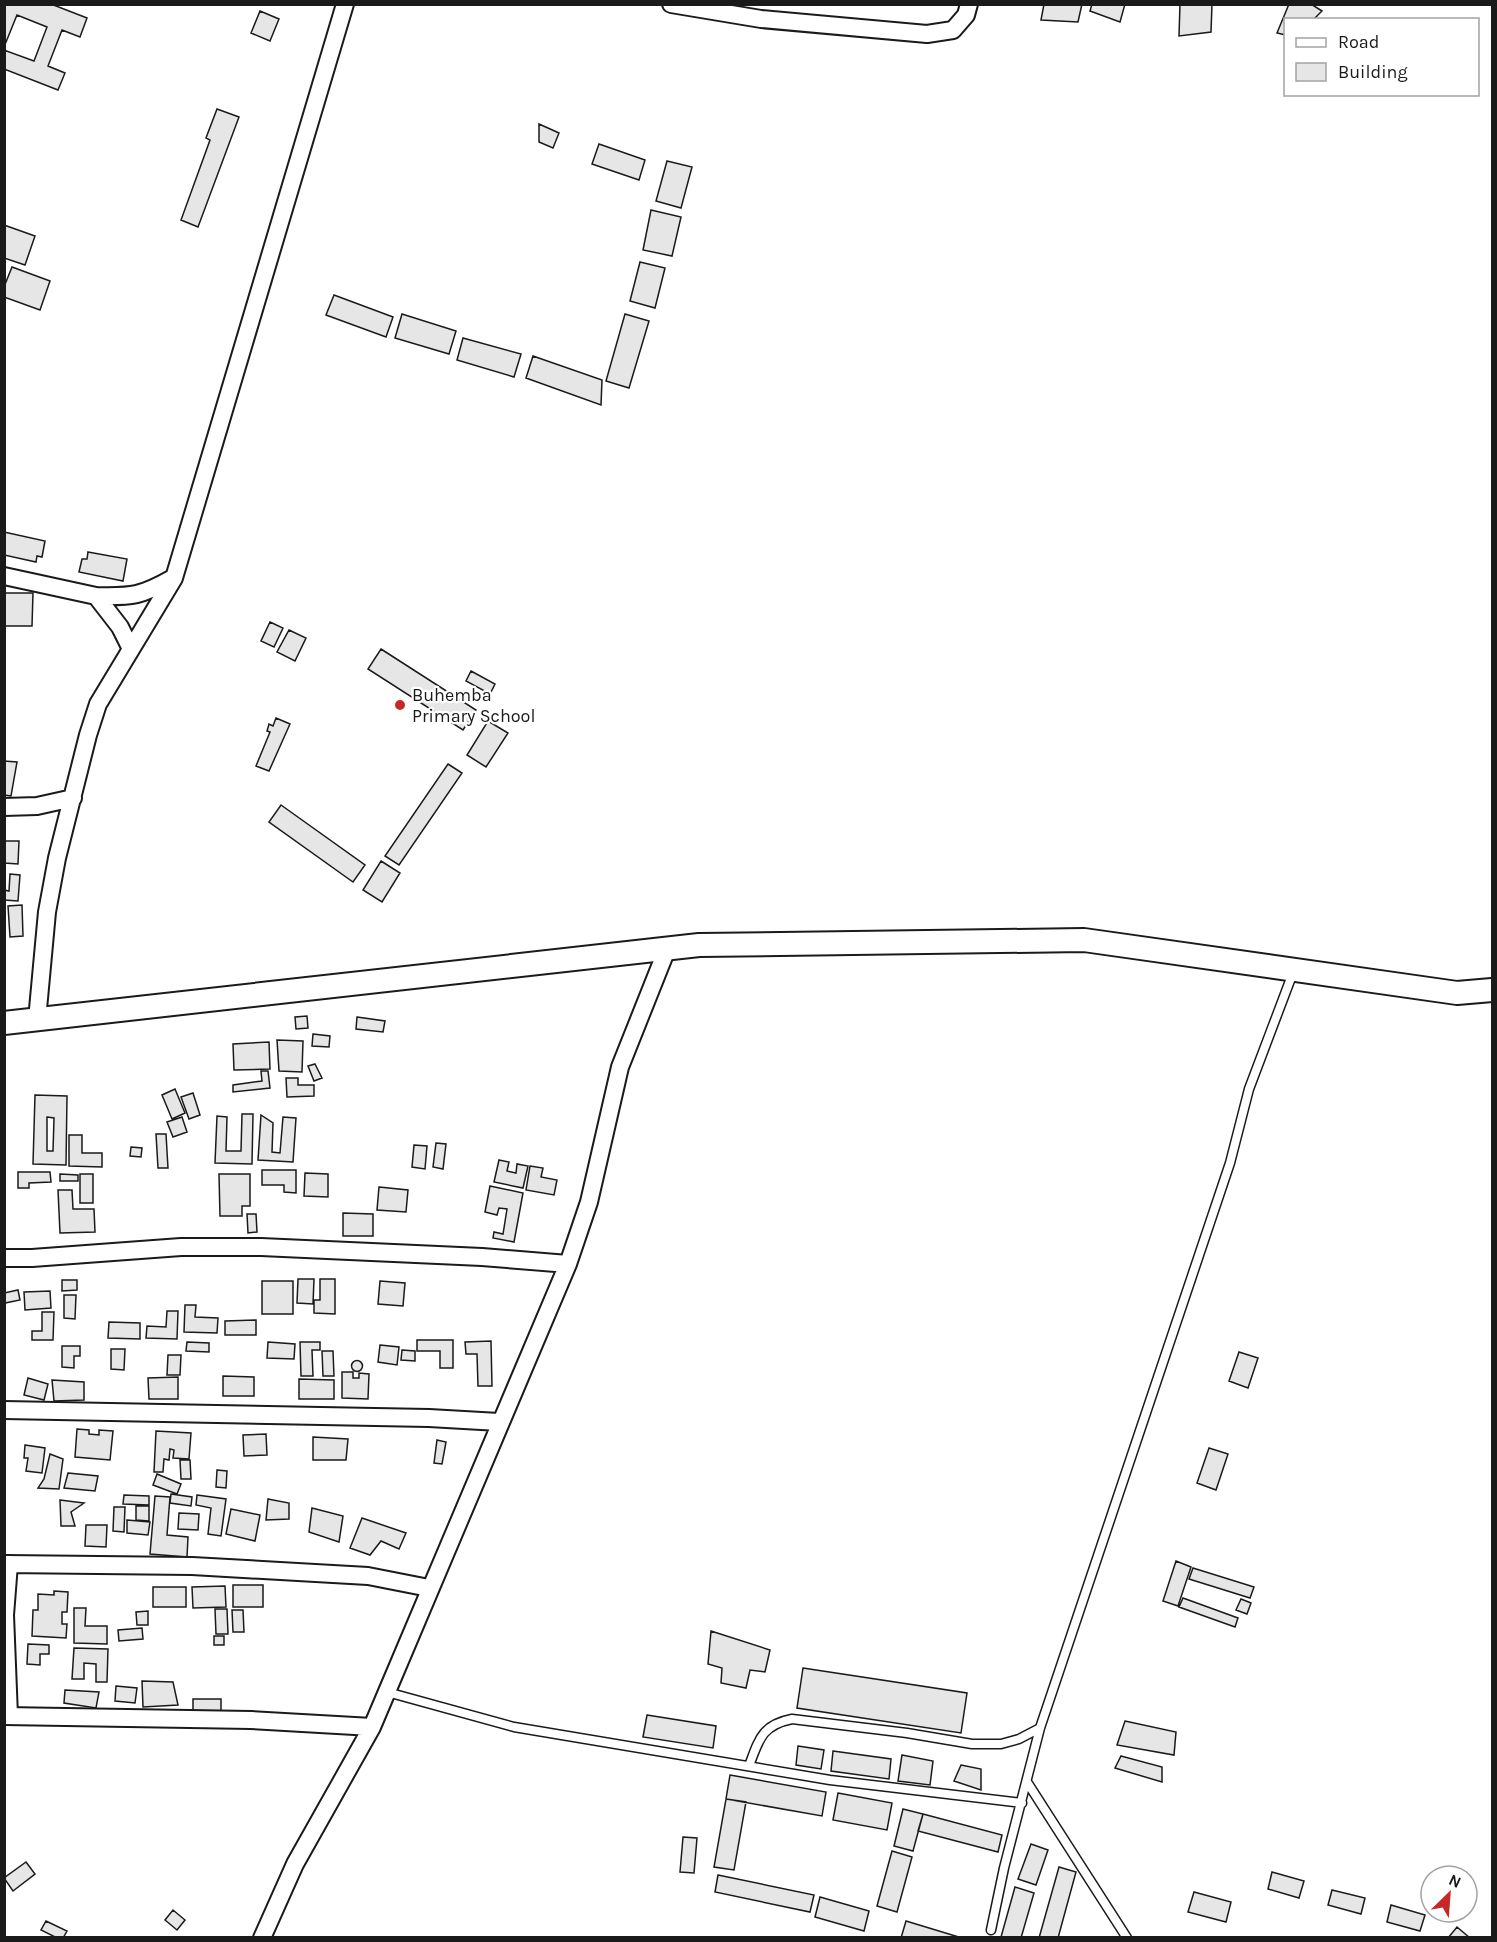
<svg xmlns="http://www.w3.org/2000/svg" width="1497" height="1942" viewBox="0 0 1497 1942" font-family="Karla,sans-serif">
  <rect width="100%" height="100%" fill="#fff"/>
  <path fill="#e6e6e6" stroke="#1a1a1a" stroke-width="1.5" fill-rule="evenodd" d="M4,4h47l36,14 -7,19 -18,-7 -14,36 17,7 -7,17 -54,-21v-19l30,11 13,-34 -30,-12 -13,32z
    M1044,4h38l-4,18 -37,-2z
    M1092,4h33l-5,18 -30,-11z
    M1180,4h32l-1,28 -32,4z
    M1289,4h22l11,7 -9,9h-27v15l-9,-2z
    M260,11l19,8 -9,22 -19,-8z
    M217,109l22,8 -41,110 -17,-7 29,-80 -4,-2z
    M539,124l20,9 -6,15 -14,-6z
    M599,144l46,16 -6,20 -47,-16z
    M667,161l25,6 -11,41 -25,-7z
    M651,210l30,7 -9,39 -29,-6z
    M4,225l31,11 -10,29 -21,-7z
    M640,262l25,6 -10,40 -25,-7z
    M12,267l38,14 -10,29 -36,-13v-10z
    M334,295l59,22 -7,20 -60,-22z
    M402,314l54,17 -7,23 -54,-16z
    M625,314l24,7 -20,67 -23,-7z
    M463,338l58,16 -7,23 -57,-17z
    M533,356l69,24 -1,25 -75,-27z
    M4,532l41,9 -3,16 -5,-1 -1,6 -32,-7z
    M88,552l39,7 -4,22 -44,-9 3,-13h5z
    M4,593h29l-1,33h-28z
    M270,622l13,6 -9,19 -13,-6z
    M289,630l17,8 -11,23 -18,-9z
    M381,649l95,61 -13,20 -95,-61z
    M471,671l24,13 -5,10 -24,-13z
    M276,718l14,6 -21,47 -13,-5 14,-34 -3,-1 2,-7 4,2z
    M488,721l20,12 -22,34 -19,-12z
    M4,761l13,1 -6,34 -7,-1z
    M448,764l14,9 -63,92 -14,-9z
    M281,805l84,60 -12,17 -84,-60z
    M4,841h15l-1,23 -14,-1z
    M381,861l19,12 -18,29 -19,-12z
    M10,874l10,1 -2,26 -14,-1v-10l5,1z
    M22,905l1,31 -13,1 -2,-31z
    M307,1016l1,12 -12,1 -1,-12z
    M357,1017l28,4 -2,11 -27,-3z
    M313,1034l17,2 -1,11 -17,-1z
    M277,1040l26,1 -1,31 -23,-1z
    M269,1042l1,27 -36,1 -1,-26z
    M315,1064l7,14 -8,3 -6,-15z
    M261,1071h7l2,17 -37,4v-7l29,-4z
    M286,1078h12v7h16v11l-27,1z
    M175,1089l10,24 -13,6 -10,-24z
    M193,1093l7,22 -11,4 -8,-22z
    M35,1095l32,1 -1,69 -33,-1zM47,1117l7,1 -1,33h-6z
    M242,1114h11l-1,50 -37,-1 2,-47 10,1 -1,34h15z
    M261,1115l12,8 -1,29 8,1 3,-36 13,1 -3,44 -35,-2z
    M182,1117l5,15 -14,5 -6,-15z
    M156,1134h10l2,34h-10z
    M69,1135h13v18h20v14l-33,-1z
    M436,1143l10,1 -3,25 -10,-2z
    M414,1145l13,1 -2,23 -13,-2z
    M131,1147l11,1 -1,9 -11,-1z
    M499,1160l10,2 -2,9 9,2 1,-9 11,2 -5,22 -29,-6z
    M530,1166l13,2 -2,9 16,3 -3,15 -28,-5z
    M262,1170h34v23l-12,-1v-7h-22z
    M18,1172h32l1,10 -22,1v5h-11z
    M305,1173l23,1v23l-24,-1z
    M60,1174l18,1v6h-18z
    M80,1174h13v29h-13z
    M219,1174h31v32h-8v10h-22z
    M490,1186l33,7 -9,49 -21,-4 1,-6 9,2 4,-25 -8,-1 -2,7 -12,-3z
    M379,1187l29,3 -2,22 -29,-2z
    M58,1190h14l1,19h21l1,23 -35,1z
    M343,1213l30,1v22h-30z
    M247,1214h9l1,18 -9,1z
    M298,1279h16l-1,25 -16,-1z
    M320,1279h15v35l-21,-1v-13h6z
    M62,1280h15v10l-15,1z
    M262,1281h31v33h-31z
    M380,1281l25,2 -2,23 -25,-2z
    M18,1290l2,10 -15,3 -1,-10z
    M50,1291l1,17 -26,2 -1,-18z
    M64,1295h12l-1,24 -11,-1z
    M185,1305h11l-1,12 23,1 -1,15 -33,-1z
    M167,1311h11l-1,28 -31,-1 1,-12 19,1z
    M42,1312h12l-1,28h-21v-9h10z
    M256,1320v15h-31v-14z
    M109,1322l31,1v16l-32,-1z
    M417,1340h36v28h-13v-17h-23z
    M491,1341l1,45h-14l-1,-32h-11l-1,-12z
    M187,1342l22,1v9l-23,-1z
    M268,1342l27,2 -1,15 -27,-1z
    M300,1342h20v8h-8l1,26h-12z
    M380,1345l19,2 -2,18 -19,-3z
    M62,1346h18v10h-6v12l-12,-1z
    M111,1349h14l-1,21 -13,-1z
    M402,1350l13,1v10l-14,-1z
    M322,1351h11l1,25h-11z
    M1239,1352l19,6 -10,30 -19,-7z
    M168,1355h13l-1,20h-13z
    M351.5 1366a5.5 5.5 0 1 1 11 0a5.5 5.5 0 1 1-11 0Z
    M342,1372h11v6h6v-5l10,1 -1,25 -26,-1z
    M223,1376l31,1v19h-31z
    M178,1377v22h-29l-1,-21z
    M28,1378l20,6 -4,16 -20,-5z
    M299,1379l35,1v19h-35z
    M52,1380l32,2v18l-30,1z
    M77,1429l12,1v4l10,1v-5l14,1 -3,29 -35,-3z
    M156,1431l35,2 -2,26 -16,-1 1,-8 -4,-1 -1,11 -5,-1 -1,13h-9z
    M266,1434l1,21 -23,1 -1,-21z
    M313,1437l35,2 -2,21h-33z
    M437,1440l9,2 -4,22 -8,-1z
    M25,1445l20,3 -3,25 -16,-2 2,-13h-4z
    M1209,1448l19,6 -12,36 -19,-7z
    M50,1454l13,5 -4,30 -21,-1 6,-9z
    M180,1460h10l1,19h-10z
    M217,1470l10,1 -1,17 -10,-1z
    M68,1473l30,3 -3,15 -31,-3z
    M157,1474l24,10 -4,10 -24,-9z
    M171,1494l21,3 -1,9 -21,-3z
    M124,1495l25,1v9l-26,-1z
    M197,1495l29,4 -5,37 -13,-2 3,-26 -15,-3z
    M155,1496l15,1 -3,38 21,2 -1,20 -37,-3z
    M268,1499l21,4v16l-23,1z
    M60,1500l24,3 -13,9 4,14h-14z
    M136,1506h13v15l-13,-1z
    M114,1507h11l-1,25 -11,-1z
    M312,1508l31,8 -4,26 -30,-10z
    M231,1509l29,6 -5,26 -29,-7z
    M179,1513l20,1 -1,16 -20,-1z
    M362,1518l44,15 -7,16 -18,-8 -11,14 -20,-7z
    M127,1520l23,2 -2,13 -21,-2z
    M86,1525h21l-1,22 -21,-1z
    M1176,1561l15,6 -13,39 -15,-5z
    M1193,1568l61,19 -4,11 -61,-19z
    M233,1585h30v22h-30z
    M225,1586l1,21 -33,1 -1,-21z
    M153,1587h33v20h-33z
    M54,1591l14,1 -1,20h-5v12h5l-1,14 -34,-2 1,-26h5v-16l16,1z
    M1183,1598l55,20 -3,9 -56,-20z
    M1241,1599l10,4 -4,11 -11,-4z
    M74,1608h12l-1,18h22v18l-33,-1z
    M215,1609h12l1,25h-12z
    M232,1610h11l1,22h-11z
    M148,1611v14h-11l-1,-13z
    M142,1628l1,11 -24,2 -1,-11z
    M711,1631l59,19 -5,22 -15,-2 -4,18 -25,-5 1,-15 -14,-4z
    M214,1636h10v9h-10z
    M28,1644l21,1v9h-9v11l-13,-1z
    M74,1648l34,1 -1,33h-11v-18l-12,-1v16h-12z
    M803,1668l164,25 -6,40 -164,-25z
    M142,1681l31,1 5,23 -35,2z
    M116,1686l21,2 -2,15 -20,-2z
    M65,1690l34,2 -3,16 -32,-5z
    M193,1699h28v12h-28z
    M647,1715l69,11 -3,22 -70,-11z
    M1125,1721l51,11 -2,23 -57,-10z
    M798,1746l26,4 -3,19 -25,-4z
    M833,1751l58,8 -2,20 -58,-8z
    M902,1755l31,6 -3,24 -32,-4z
    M1121,1756l41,11v15l-47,-14z
    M961,1765l20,4v21l-27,-9z
    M730,1775l96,17 -4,24 -96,-17z
    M838,1793l54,10 -5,27 -54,-10z
    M726,1799l20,3 -12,68 -20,-3z
    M903,1809l20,5 -10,37 -19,-5z
    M923,1814l79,21 -4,17 -80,-21z
    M683,1837l14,1 -3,35 -14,-1z
    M1031,1844l17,6 -12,35 -18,-6z
    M892,1851l20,6 -15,55 -20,-6z
    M26,1862l9,12 -22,17 -9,-13z
    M1059,1867l17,5 -18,66h-19z
    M1272,1872l32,9 -5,17 -31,-9z
    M718,1875l96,20 -4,17 -95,-20z
    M1015,1887l19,6 -13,45h-17l-3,-1z
    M1332,1890l33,8 -4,16 -33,-9z
    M1194,1892l37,10 -5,20 -38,-10z
    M820,1897l49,14 -5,20 -49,-14z
    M1391,1905l34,10 -5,16 -33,-9z
    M173,1910l12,10 -8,10 -12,-10z
    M46,1921l21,10 -4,7h-6l-16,-8z
    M906,1921l56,17h-61z
    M1457,1927l13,11h-22z"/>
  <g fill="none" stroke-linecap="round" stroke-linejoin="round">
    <g stroke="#1a1a1a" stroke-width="11">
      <path id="lane" d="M387,1692l127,35 316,53 192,23
        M749,1766c10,-27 13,-41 43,-47l115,14 65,11h29l18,-5 21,-11
        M1027,1782l100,156
        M991,1930l13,-62 36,-140 190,-565 19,-74 45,-119"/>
    </g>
    <g stroke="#1a1a1a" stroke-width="20">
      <path id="street" d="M671,4l90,15 166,15 26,-4 13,-15 3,-11
        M4,576l92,20 24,31 11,22
        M96,596c37,1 45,0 77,-18
        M4,807l33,-1 36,-8
        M37,1020l10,-108 10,-54 31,-123 10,-31 76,-126 171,-574
        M4,1258h28l149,-11h80l221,10 86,7
        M4,1410l425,8 70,4
        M4,1564l188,2 176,10 61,12
        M4,1716l247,4 121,7
        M9,1716l-4,-101 4,-51
        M262,1938l33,-74 77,-137 196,-463 21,-62 31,-135 47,-118"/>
    </g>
    <g stroke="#1a1a1a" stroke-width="26">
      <path id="secondary" d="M4,1023l695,-78 385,-5 373,53 35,-3"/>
    </g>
    <use href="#lane" stroke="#fff" stroke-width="8"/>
    <use href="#street" stroke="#fff" stroke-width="16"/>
    <use href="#secondary" stroke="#fff" stroke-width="22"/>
  </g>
  <circle fill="#c62828" stroke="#fff" stroke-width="2" cx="400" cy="705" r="6"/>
  <g text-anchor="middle" stroke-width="4.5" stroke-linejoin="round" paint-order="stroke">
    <g font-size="18" fill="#1a1a1a" stroke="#fff" text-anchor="start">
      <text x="412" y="701">Buhemba<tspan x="412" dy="21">Primary School</tspan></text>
    </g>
  </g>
  <rect width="1497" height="1942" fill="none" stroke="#1a1a1a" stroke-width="12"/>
  <rect x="1284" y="18" width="195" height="78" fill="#ffffff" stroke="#a3a3a3" stroke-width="1.5"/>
  <rect x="1296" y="38" width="30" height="9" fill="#ffffff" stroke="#a3a3a3" stroke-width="1.5"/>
  <text x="1338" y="48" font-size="18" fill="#1a1a1a">Road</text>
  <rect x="1296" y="63" width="30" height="18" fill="#e6e6e6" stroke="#a3a3a3" stroke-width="1.5"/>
  <text x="1338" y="78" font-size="18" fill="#1a1a1a">Building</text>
  <g transform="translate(1449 1894) rotate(25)"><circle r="28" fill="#ffffff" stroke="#a3a3a3" stroke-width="1.5"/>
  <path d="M0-4.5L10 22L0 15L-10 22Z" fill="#c62828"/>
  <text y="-9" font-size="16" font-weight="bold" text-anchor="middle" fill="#1a1a1a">N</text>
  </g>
</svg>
